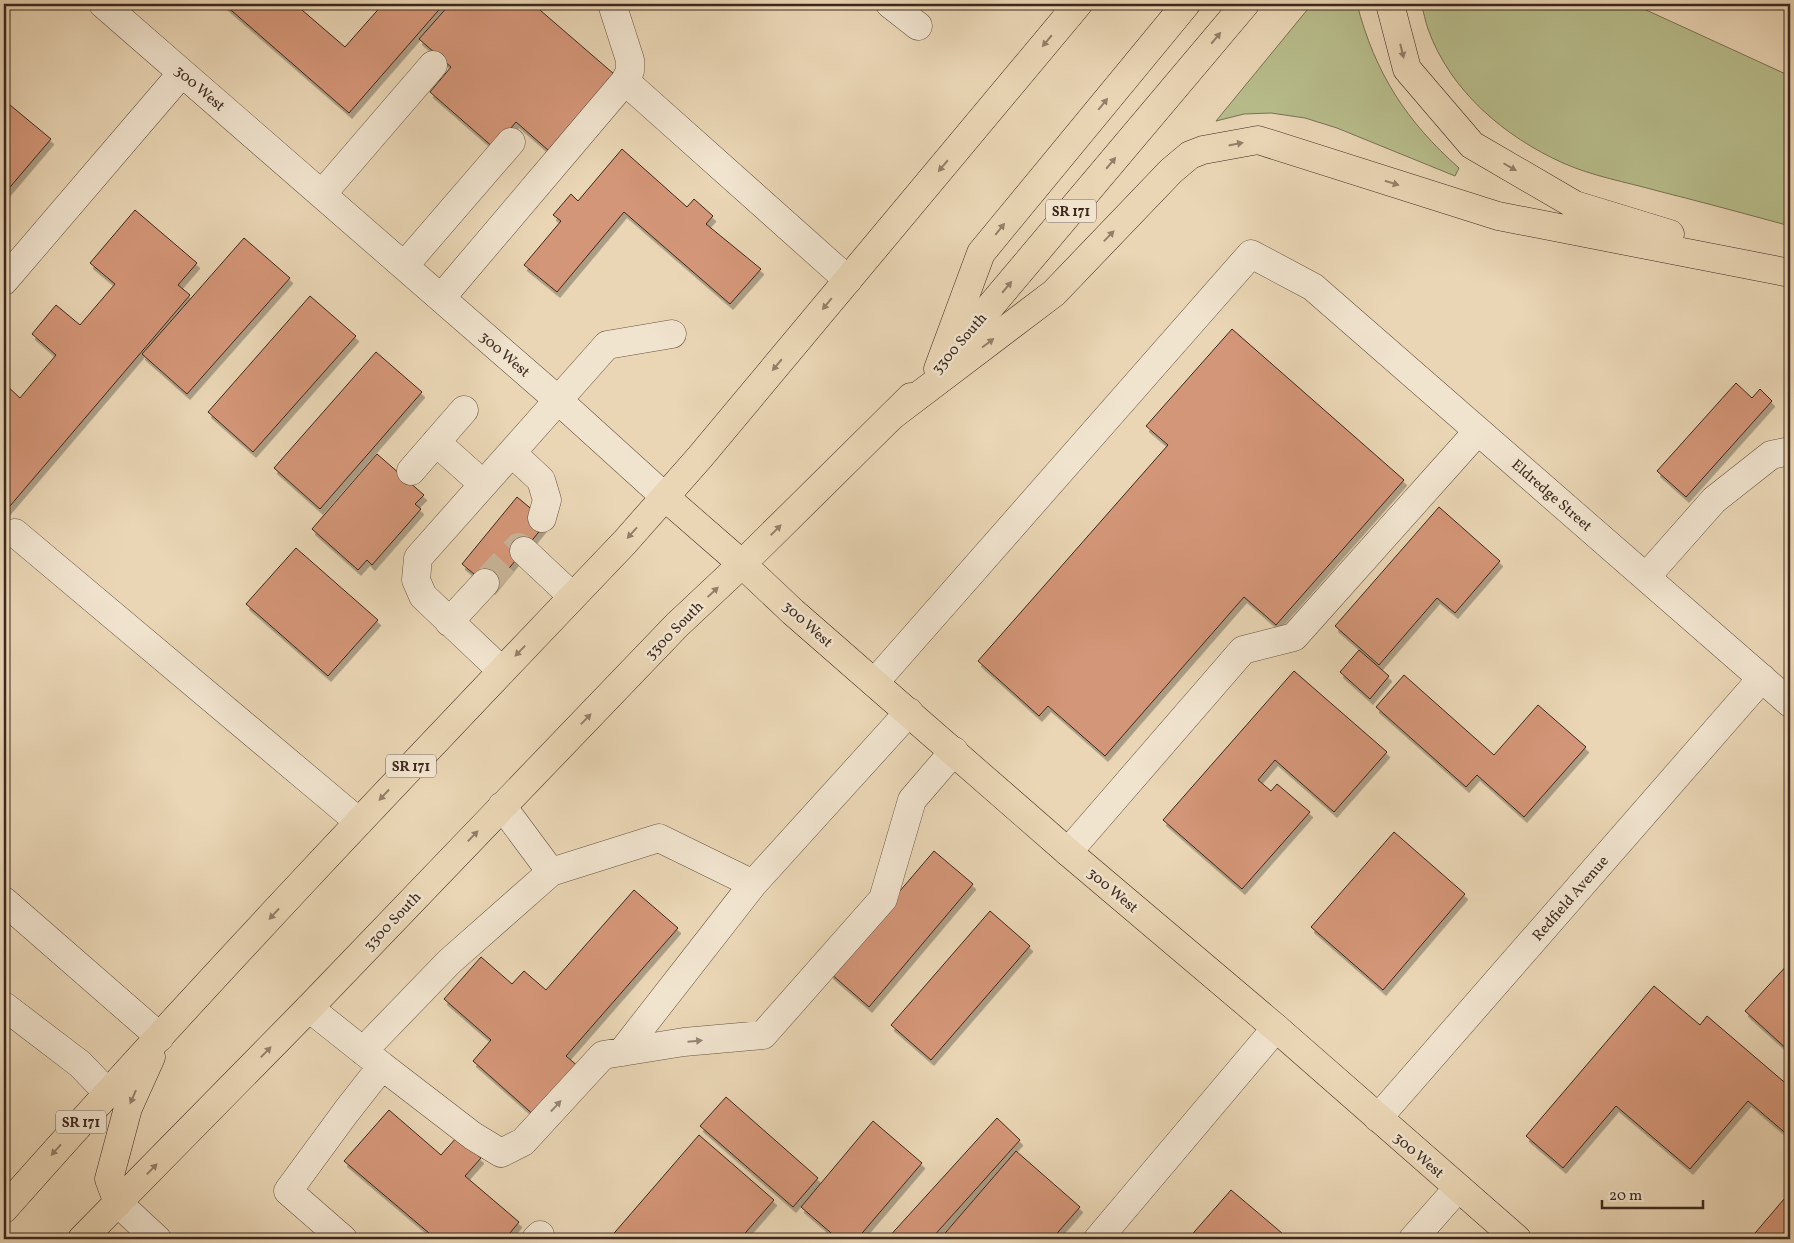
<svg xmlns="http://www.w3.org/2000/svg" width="1794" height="1243" viewBox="0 0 1794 1243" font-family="Vollkorn,serif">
  <defs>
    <filter id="shadow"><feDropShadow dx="3" dy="5.5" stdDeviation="0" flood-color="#0004"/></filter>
  </defs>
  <rect width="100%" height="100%" fill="#ead6b5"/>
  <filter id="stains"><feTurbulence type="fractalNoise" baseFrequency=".004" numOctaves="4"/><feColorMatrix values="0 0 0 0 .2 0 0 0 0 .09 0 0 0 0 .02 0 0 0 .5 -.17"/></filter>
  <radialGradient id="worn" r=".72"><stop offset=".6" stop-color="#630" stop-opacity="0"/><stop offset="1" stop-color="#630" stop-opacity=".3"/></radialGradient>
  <path fill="#b8bd8c" stroke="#7a7254" d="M1312,4h45c18,69 49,117 102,164l-4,8 -118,-48 -32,-10 -34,-5 -27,1 -28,7z
    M1421,4h212l157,72v150c-44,-12 -88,-24 -132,-35 -32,-9 -66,-15 -95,-28 -58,-26 -113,-72 -135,-134 -3,-8 -4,-17 -7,-25z"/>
  <path fill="#d49678" stroke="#3c281d" filter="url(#shadow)" d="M224,4h71l50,43 38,-43h61l-95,109z
    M450,4h83l81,70 -66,76 -32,-28 -22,26 -64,-56 21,-25 -32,-28z
    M4,100l47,39 -46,54 -1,-2z
    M622,149l65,58 7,-8 19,17 -7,8 55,45 -31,35 -106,-92 -67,80 -33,-27 37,-44 -8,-6 18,-21 7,7z
    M135,210l62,53 -19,22 12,10 -186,218v-130l16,15 36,-43 -24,-21 24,-29 24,20 35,-41 -25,-21z
    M244,238l46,40 -103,116 -45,-40z
    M310,296l46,40 -103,116 -45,-40z
    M1232,329l172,151 -128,145 -32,-28 -139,159 -57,-50 -9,10 -61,-55 190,-216 -22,-19z
    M376,352l46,40 -102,117 -46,-41z
    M1736,383l16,15 8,-9 12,12 -86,96 -29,-26z
    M377,454l47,41 -9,9 6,5 -49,56 -5,-5 -9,10 -46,-41z
    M517,497l30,25 -55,67 -30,-25z
    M1439,507l61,54 -45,52 -18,-15 -58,67 -44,-39z
    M296,548l82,72 -50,56 -82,-72z
    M1359,650l30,26 -19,23 -30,-27z
    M1294,671l93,81 -53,60 -59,-52 -17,20 13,11 6,-7 33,28 -68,77 -79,-69z
    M1404,675l90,80 44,-50 48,42 -62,70 -47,-42 -11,12 -90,-80z
    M1394,832l71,62 -82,96 -72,-63z
    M934,851l39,33 -104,123 -39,-34z
    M634,890l44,38 -112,128 13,11 -43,50 -63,-56 18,-21 -47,-41 37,-42 31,27 12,-13 22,19z
    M990,911l40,35 -99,114 -40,-35z
    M1790,962v90l-45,-41z
    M1654,986l46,39 7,-9 83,71v50l-42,-36 -58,68 -74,-63 -53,62 -37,-32z
    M726,1097l92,81 -25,29 -93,-81z
    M389,1110l52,45 16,-18 24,21 -16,18 54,46 -14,17h-69l-92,-78z
    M997,1118l23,22 -89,99h-44z
    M873,1121l49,42 -65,76h-19l-37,-32z
    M699,1135l75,65 -34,39h-131z
    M1016,1151l64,56 -28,32h-112z
    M1231,1190l58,49h-101z
    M1790,1192v47h-40z"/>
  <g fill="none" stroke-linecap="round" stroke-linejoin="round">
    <path stroke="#c7b397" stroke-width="28" stroke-dasharray="28 14" stroke-linecap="butt" d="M485,583l34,-36 5,4"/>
    <g stroke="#685443" stroke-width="29">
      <path id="minor" d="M103,4l455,396 107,97
        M612,4l18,56v11l-5,10
        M890,4l28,22
        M322,194l111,-129
        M404,266l107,-124
        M4,281l178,-208
        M441,298l184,-217 223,199
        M436,442l47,42
        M512,453l29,27 6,20 -5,18
        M411,471l53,-61
        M15,533l344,289
        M524,551l48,45
        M1646,577l68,-77 57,-45 19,-4
        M449,622l36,-39
        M502,671l-79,-75 -7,-16 2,-22 189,-213 65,-11
        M875,682l376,-428 62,33 477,416
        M502,806l49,66 108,-34 94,46
        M1068,852l175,-202 51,-13 184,-206
        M4,901l156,136
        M4,1006l76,58 27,28
        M309,1008l73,58 -36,46 -58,79 55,48
        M363,1051l86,-89 102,-90
        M622,1052l131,-168 156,-172
        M382,1066l91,70 28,17 22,-11 80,-87 81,-13 79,-7 120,-136 29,-99 42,-49
        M1378,1118l384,-440
        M118,1203l39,36
        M536,1239l4,-4
        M1098,1239l178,-211
        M1413,1239l45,-51"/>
    </g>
    <g stroke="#3c281d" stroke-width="29">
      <path id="major" d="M940,366l305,-362
        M665,497l77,67 51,48 275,240 208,176 241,211
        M118,1203l-9,-24 19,-71 23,-51
        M4,1209c201,-227 411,-447 621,-667l75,-85 378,-453
        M82,1239l227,-231 368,-383 65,-61 169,-167"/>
    </g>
    <g stroke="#3c281d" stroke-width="29">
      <path id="highway" d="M1067,4l1,12
        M1390,4l17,65 65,76 103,60 95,29
        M938,369l43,-116 205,-249
        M893,415l161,-122 117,-122 19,-16 13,-5 55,-10 240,76 292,57"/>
    </g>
    <use href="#minor" stroke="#f1e4cf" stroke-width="28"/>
    <use href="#major" stroke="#ead6b5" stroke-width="28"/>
    <use href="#highway" stroke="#ead6b5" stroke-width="28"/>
  </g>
  <defs><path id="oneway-solid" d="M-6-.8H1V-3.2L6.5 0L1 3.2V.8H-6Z" transform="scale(1.25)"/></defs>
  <g fill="#937f69">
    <use href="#oneway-solid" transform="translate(1216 38) rotate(-50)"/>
    <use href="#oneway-solid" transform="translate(1047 41) rotate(130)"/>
    <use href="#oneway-solid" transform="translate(1402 51) rotate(76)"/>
    <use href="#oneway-solid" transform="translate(1103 104) rotate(-51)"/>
    <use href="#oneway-solid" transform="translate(1236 144) rotate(-11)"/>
    <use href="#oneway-solid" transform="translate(1111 163) rotate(-50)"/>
    <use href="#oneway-solid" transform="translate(943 166) rotate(130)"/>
    <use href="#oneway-solid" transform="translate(1510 167) rotate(30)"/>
    <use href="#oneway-solid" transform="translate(1392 183) rotate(18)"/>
    <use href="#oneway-solid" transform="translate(1000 229) rotate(-51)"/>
    <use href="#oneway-solid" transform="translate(1109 236) rotate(-46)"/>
    <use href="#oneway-solid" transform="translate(1007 287) rotate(-50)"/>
    <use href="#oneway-solid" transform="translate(827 304) rotate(129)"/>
    <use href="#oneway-solid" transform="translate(988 343) rotate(-37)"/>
    <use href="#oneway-solid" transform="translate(777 365) rotate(130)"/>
    <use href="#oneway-solid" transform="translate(776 530) rotate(-45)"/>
    <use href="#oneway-solid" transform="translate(632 533) rotate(132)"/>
    <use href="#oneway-solid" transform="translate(713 592) rotate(-43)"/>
    <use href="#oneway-solid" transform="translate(520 651) rotate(134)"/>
    <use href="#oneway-solid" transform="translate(586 719) rotate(-46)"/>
    <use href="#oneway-solid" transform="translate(384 795) rotate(133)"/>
    <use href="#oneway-solid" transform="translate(473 836) rotate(-46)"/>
    <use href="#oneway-solid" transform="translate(274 914) rotate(133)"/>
    <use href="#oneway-solid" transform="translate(266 1052) rotate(-46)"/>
    <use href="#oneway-solid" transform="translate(133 1097) rotate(114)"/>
    <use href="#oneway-solid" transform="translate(56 1150) rotate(132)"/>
    <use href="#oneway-solid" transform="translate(152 1169) rotate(-46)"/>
  </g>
  <g fill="#968676">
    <use href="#oneway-solid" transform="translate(695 1041) rotate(-5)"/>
    <use href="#oneway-solid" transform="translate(556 1106) rotate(-47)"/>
  </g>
  <g text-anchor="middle" stroke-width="5" stroke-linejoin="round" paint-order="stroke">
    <g fill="#f1e4cf" stroke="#726052" stroke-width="1">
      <rect x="1046" y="199.5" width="50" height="23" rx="4"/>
      <rect x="386" y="754.5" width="50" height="23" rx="4"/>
      <rect x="56" y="1110.5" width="50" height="23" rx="4"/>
    </g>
    <g font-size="14" font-weight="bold" fill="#3c281d">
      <text x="1071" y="216">SR 171</text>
      <text x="411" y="771">SR 171</text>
      <text x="81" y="1127">SR 171</text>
    </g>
    <g font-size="15" fill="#3c281d" stroke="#f1e4cf">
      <text transform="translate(200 88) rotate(41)" y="5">300 West</text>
      <text transform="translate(959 343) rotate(-49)" y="5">3300 South</text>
      <text transform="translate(505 354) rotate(41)" y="5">300 West</text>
      <text transform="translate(1552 495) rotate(41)" y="5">Eldredge Street</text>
      <text transform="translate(808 624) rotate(42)" y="5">300 West</text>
      <text transform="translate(674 630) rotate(-45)" y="5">3300 South</text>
      <text transform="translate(1113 890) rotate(40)" y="5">300 West</text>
      <text transform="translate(1570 898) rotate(-49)" y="5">Redfield Avenue</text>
      <text transform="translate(392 921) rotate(-46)" y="5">3300 South</text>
      <text transform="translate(1419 1155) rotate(41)" y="5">300 West</text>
    </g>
  </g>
  <rect width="1794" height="1243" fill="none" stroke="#ead6b5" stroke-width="20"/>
  <rect x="5" y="5" width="1784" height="1233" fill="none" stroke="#3c281d" stroke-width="2.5"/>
  <rect x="10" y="10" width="1774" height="1223" fill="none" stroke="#3c281d"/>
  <path d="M1602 1200v8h101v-8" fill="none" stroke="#3c281d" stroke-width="2.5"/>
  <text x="1609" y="1200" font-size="15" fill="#3c281d" stroke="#f1e4cf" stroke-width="4" paint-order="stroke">20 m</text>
  <rect width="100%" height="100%" filter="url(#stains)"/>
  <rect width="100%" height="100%" fill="url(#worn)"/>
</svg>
